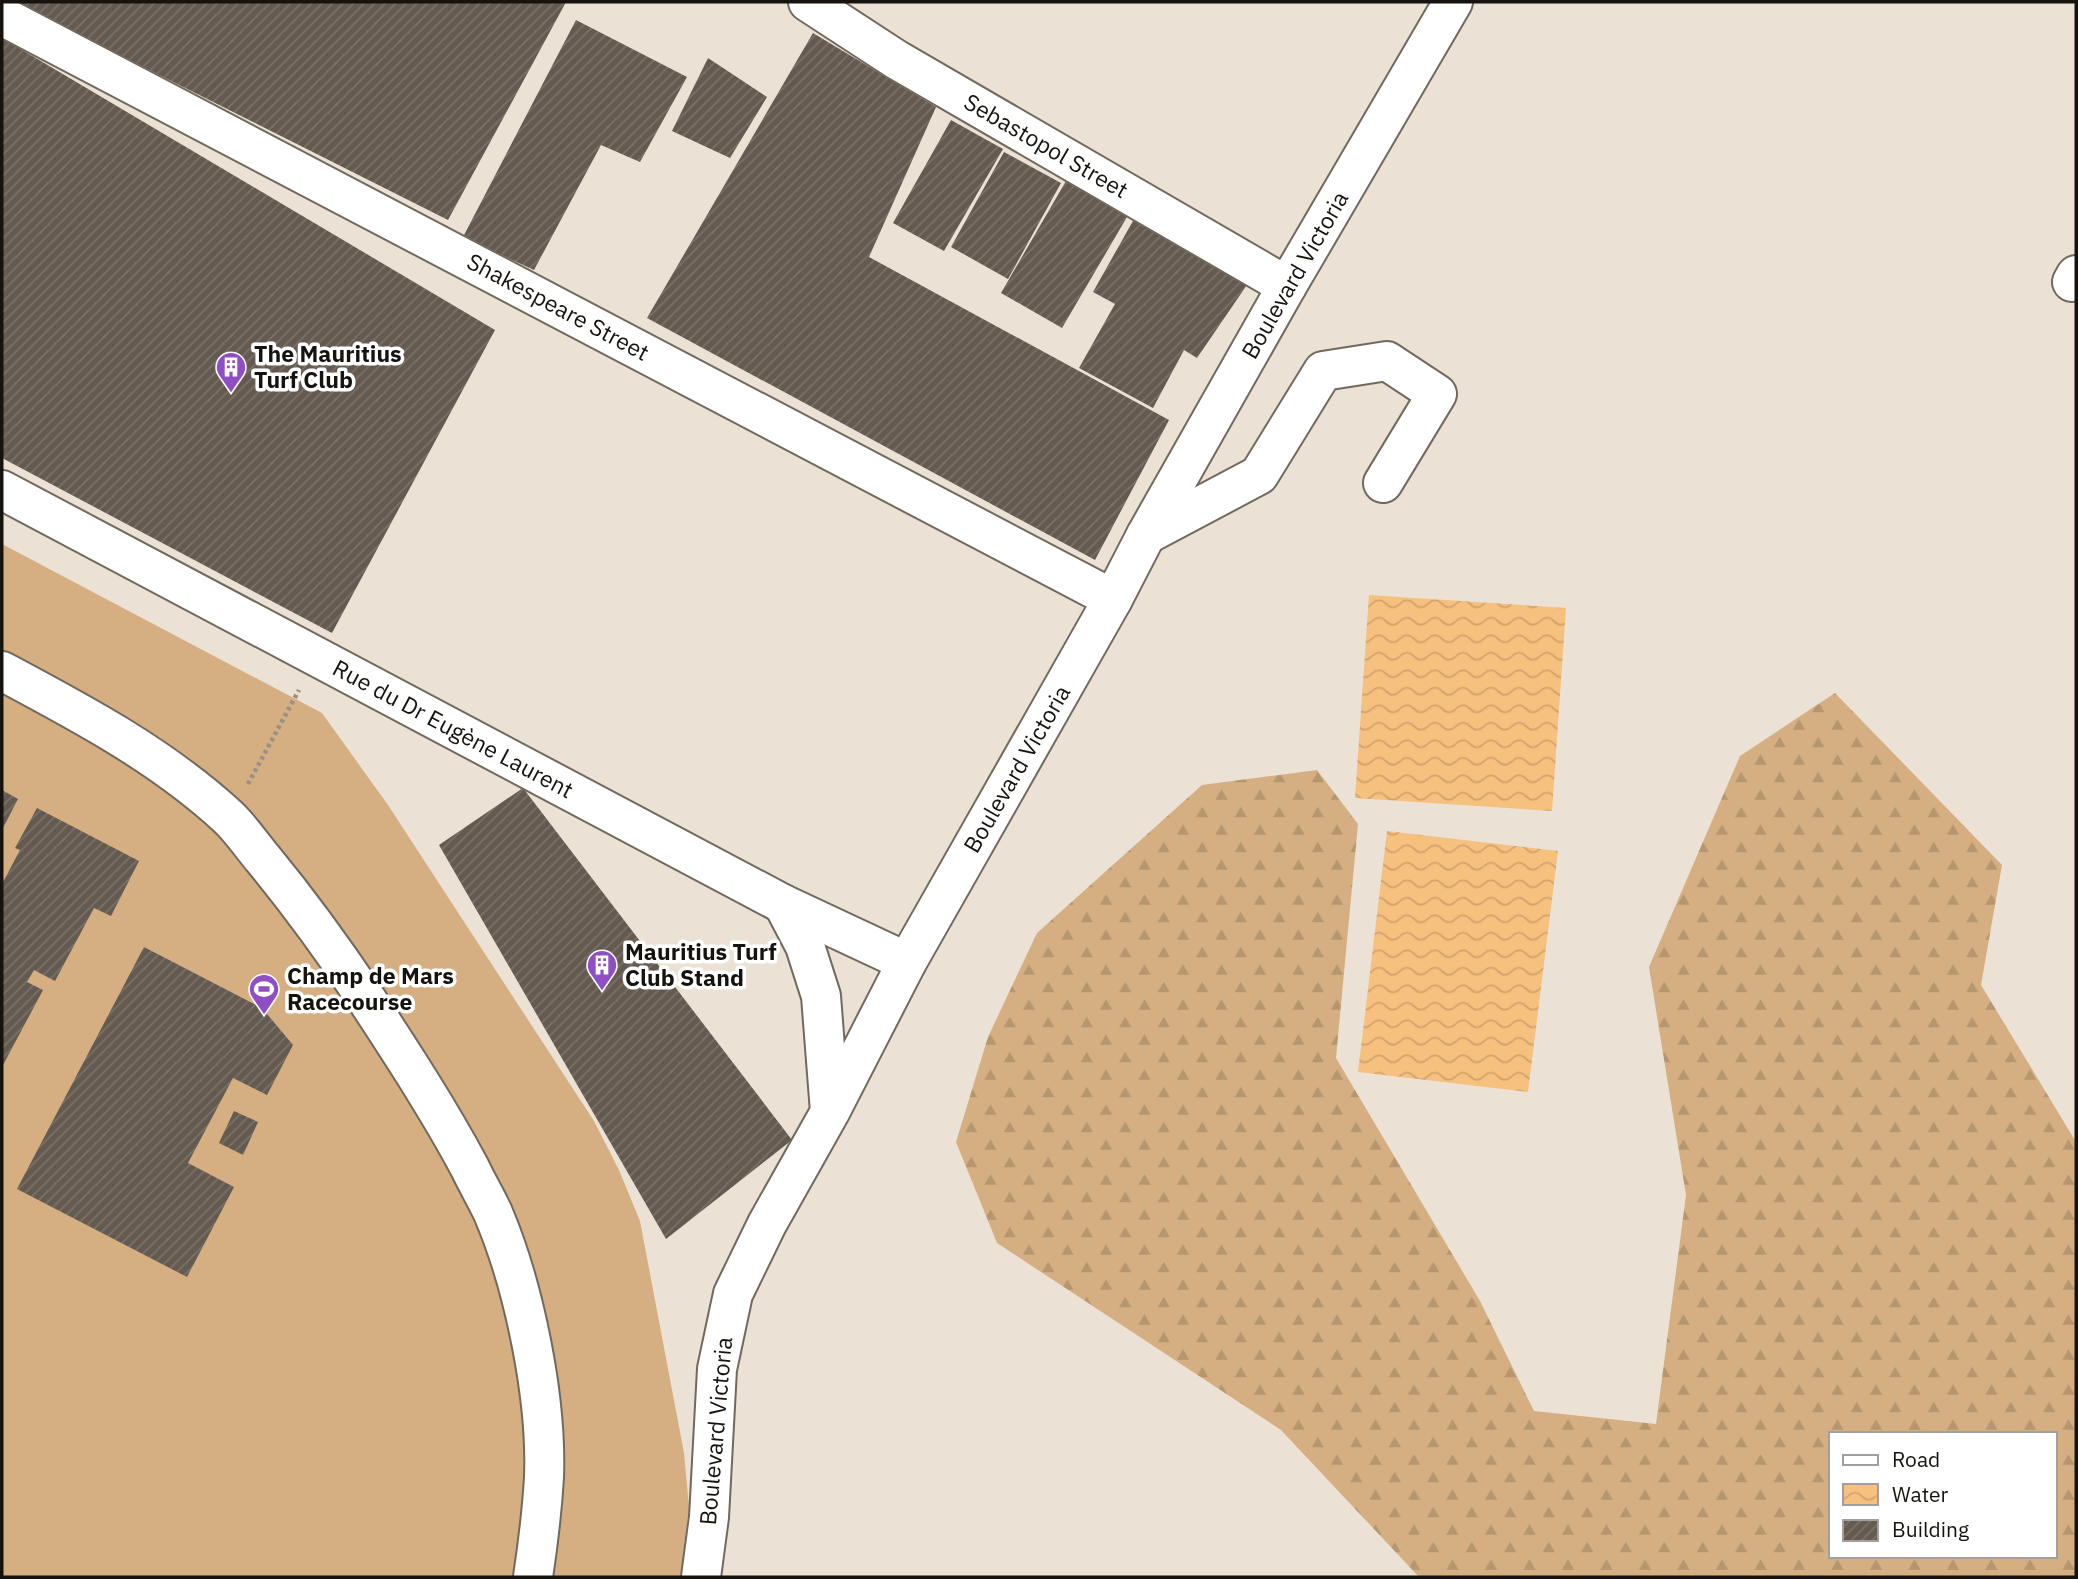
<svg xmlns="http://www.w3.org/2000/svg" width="2078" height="1579" viewBox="0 0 2078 1579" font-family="'IBM Plex Sans',sans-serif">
  <defs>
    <pattern id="forest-firs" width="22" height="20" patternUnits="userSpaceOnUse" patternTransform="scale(1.75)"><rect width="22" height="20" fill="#d5af82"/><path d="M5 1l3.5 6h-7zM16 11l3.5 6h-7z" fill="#b6966f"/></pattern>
    <pattern id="water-waves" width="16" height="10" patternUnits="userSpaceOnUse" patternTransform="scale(1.75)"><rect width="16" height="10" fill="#f6c07f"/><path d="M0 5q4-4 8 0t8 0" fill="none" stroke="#d2a46d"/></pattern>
    <pattern id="building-hatch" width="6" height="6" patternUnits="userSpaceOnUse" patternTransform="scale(1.75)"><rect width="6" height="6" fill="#645a50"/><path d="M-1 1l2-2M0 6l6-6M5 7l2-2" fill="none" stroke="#79726a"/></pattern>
  </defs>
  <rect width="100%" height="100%" fill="#ece1d5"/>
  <path fill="#d5af82" d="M2,544l320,169 66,92 69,106 137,210 25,49 21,51 44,232 5,54 -8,70h-679z"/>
  <path fill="url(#forest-firs)" fill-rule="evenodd" d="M1835,693l167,172 -21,120 95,157v435h-657l-138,-147 -284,-187 -41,-101 32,-105 49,-104 165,-148 115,-15 41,54 -22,234 144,243 54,110 122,13 30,-229 -37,-228 91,-211zM1831,1434h224v122h-224z"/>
  <path fill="url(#water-waves)" d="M1369,595l197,13 -14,203 -197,-13z
    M1387,831l171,20 -30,241 -170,-20z"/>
  <path fill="url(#building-hatch)" d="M14,2h552l-118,218z
    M576,20l111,57 -47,85 -39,-17 -67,125 -71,-33z
    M813,33l123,74 -67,150 300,163 -74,140 -448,-242z
    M2,38l493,292 -163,303 -330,-175z
    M708,58l59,39 -37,61 -58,-27z
    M951,120l52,29 -59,102 -51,-28z
    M1004,152l57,31 -53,96 -57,-32z
    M1066,181l61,36 -65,111 -61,-35z
    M1138,212l113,67 -54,79 -13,-8 -31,58 -74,-40 36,-64 -22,-12z
    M523,788l269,352 -126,99 -227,-394z
    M2,790l16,9 -16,31z
    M37,808l102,53 -28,55 -17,-8 -39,73 -21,-11 -7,12 16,8 -41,77v-183l18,-34 -5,-2z
    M144,947l118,61 31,37 -26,50 -34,-17 -45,85 46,24 -47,90 -170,-88z
    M234,1111l24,11 -15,33 -24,-12z"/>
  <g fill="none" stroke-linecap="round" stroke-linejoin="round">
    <g stroke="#72695e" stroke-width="42">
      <path id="minor" d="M808,2l89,58 390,226
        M2,16l1111,583
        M2072,282l4,-7
        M2,490l781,414 124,58
        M1146,535l113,-60 64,-104 64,-10 50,33 -54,89
        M2,671c79,42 160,85 226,146 13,12 24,29 36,43 37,45 71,92 103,140 36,55 72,110 103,168 7,15 16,30 23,45 31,73 54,184 51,264 -2,34 -6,67 -11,100"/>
    </g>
    <g stroke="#72695e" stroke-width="42">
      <path id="major" d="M783,904l22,42 16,50 9,116
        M701,1577l8,-60 8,-148 16,-75 34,-70 63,-112 77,-150 206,-363 33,-64 141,-249 166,-284"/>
    </g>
    <path stroke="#999087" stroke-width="4.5" stroke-dasharray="3.5 3.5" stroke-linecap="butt" d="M248,784l51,-94"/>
    <use href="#minor" stroke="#fff" stroke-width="38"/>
    <use href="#major" stroke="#fff" stroke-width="38"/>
  </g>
  <defs>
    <g id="building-pin" transform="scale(1.575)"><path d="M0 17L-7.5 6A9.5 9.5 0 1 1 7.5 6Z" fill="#8f4ec3" stroke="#fff"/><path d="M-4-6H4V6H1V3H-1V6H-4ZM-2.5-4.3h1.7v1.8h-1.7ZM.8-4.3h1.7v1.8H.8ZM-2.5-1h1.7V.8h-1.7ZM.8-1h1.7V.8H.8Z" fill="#fff"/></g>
    <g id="stadium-pin" transform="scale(1.575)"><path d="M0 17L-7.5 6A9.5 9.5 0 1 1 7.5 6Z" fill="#8f4ec3" stroke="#fff"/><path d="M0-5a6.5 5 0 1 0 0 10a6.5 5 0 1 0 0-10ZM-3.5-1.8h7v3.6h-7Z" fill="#fff"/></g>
  </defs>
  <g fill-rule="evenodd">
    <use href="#building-pin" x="231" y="367"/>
    <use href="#building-pin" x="602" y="965"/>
    <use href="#stadium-pin" x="264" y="989"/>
  </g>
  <g text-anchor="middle" stroke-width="7" stroke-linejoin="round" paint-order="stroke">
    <g font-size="23" fill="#16120e" stroke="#fff">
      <text transform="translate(1046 146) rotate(30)" y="8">Sebastopol Street</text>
      <text transform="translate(1295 275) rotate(-60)" y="8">Boulevard Victoria</text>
      <text transform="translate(558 307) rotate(28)" y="8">Shakespeare Street</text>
      <text transform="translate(453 729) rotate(28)" y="8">Rue du Dr Eugène Laurent</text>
      <text transform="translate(1017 769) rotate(-60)" y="8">Boulevard Victoria</text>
      <text transform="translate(716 1431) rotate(-85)" y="8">Boulevard Victoria</text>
    </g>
    <g font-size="23" font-weight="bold" fill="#16120e" stroke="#fff" text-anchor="start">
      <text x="254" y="362">The Mauritius<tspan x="254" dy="26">Turf Club</tspan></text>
      <text x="625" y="960">Mauritius Turf<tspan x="625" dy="26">Club Stand</tspan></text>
      <text x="287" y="984">Champ de Mars<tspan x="287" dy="26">Racecourse</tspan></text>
    </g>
  </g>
  <rect width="2078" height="1579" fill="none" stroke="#16120e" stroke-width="7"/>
  <rect x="1829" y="1432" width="228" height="126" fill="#ffffff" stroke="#a2a09f" stroke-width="2"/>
  <rect x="1843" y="1455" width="35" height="10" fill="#ffffff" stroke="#a2a09f" stroke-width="2"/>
  <text x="1892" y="1467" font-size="21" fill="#16120e">Road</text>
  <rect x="1843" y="1484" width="35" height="21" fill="url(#water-waves)" stroke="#a2a09f" stroke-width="2"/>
  <text x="1892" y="1502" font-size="21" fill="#16120e">Water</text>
  <rect x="1843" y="1520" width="35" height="21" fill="url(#building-hatch)" stroke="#a2a09f" stroke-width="2"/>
  <text x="1892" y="1537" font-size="21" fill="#16120e">Building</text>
</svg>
